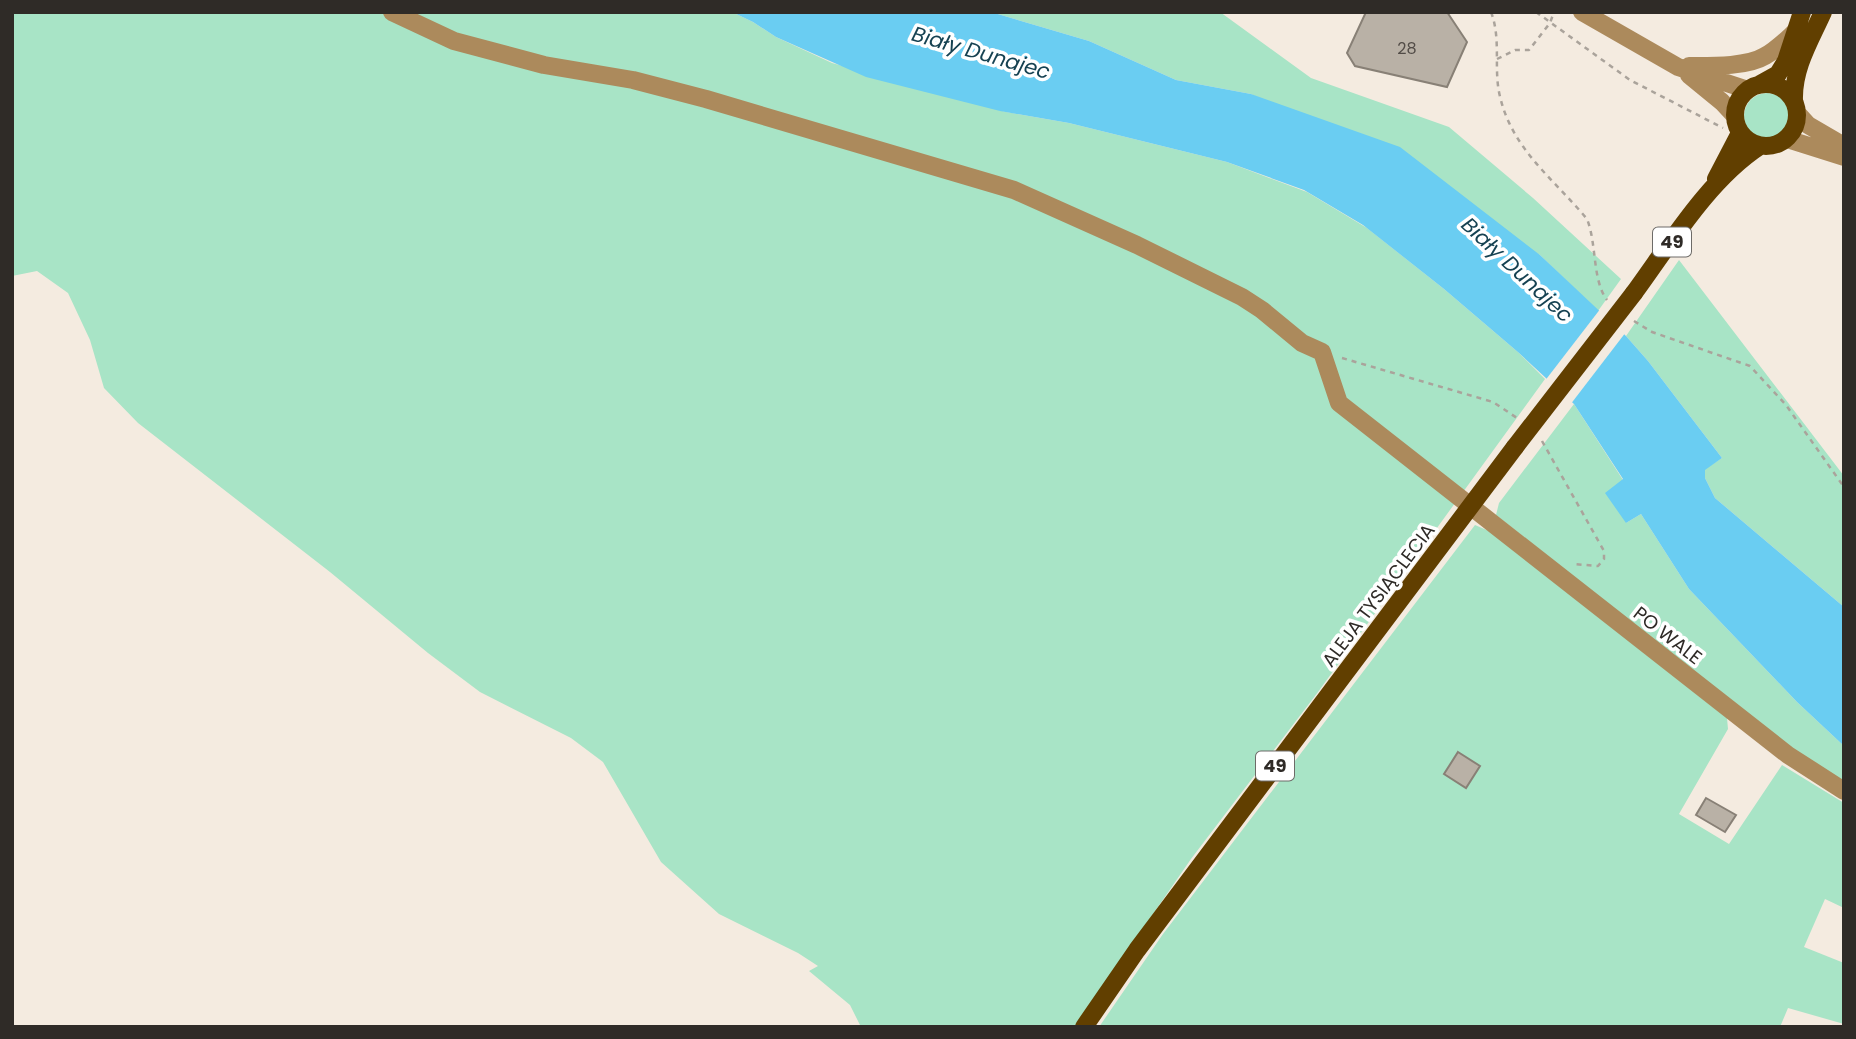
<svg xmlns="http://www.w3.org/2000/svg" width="1856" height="1039" viewBox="0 0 1856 1039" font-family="Poppins,sans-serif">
  <rect width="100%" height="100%" fill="#f4ebe0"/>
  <path fill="#a8e4c6" d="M12,12h720l21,10 23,15 56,26 174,49 63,11 158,39 80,30 60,36 77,61 75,64 26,26 -227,313 -127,167 -116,168h-214l-11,-22 -41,-34 9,-5 -20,-13 -79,-39 -58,-52 -58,-100 -32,-24 -91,-46 -52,-39 -98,-81 -192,-149 -34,-35 -14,-48 -22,-47 -31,-22 -25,5z
    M991,12h229l91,66 138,49 84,71 88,81 -23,32 -58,-56 -289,-161 -75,-14 -87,-39z
    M1744 116a23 23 0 1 1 46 0a23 23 0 1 1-46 0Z
    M1679,260l165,216v131l-129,-109 -10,-20v-9l17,-11 -74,-97 -22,-25z
    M1574,404l49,76 3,43 15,-9 48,75 108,113 47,44v39l-30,-18 -318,-252 3,-12z
    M1475,525l14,6 238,187 1,11 -49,85 50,30 53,-79 62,38v105l-19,-9 -21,48 40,16v61l-56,-16 -8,19h-681l64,-93z"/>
  <path fill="#6acdf2" d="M732,12h259l98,29 87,39 75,14 149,53 140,108 86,81 22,25 74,97 -17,12v8l10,20 129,109v139l-47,-44 -108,-113 -48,-75 -15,9 -21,-30 18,-14 -49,-75 -55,-51 -75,-64 -81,-64 -59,-35 -77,-28 -158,-39 -69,-12 -134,-34 -90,-40 -23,-15z"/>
  <path fill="#f4ebe0" d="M1601,308l25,24 -56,73 -26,-23z"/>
  <path fill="#b9b1a6" stroke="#888076" stroke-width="2" d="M1366,12h81l20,30 -20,45 -92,-21 -8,-13z
    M1458,752l22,14 -14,22 -22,-14z
    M1706,798l30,17 -11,17 -29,-17z"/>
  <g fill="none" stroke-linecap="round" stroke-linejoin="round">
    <path stroke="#aaa39b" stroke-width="2.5" stroke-dasharray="5 5" stroke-linecap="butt" d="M1491,12c10,26 3,54 8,80 11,56 54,86 88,127 10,25 5,61 20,81
      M1536,12l94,68 93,48
      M1497,59l18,-9h14l21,-27 4,-11
      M1634,321l18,11 98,34 36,39 58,82
      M1342,358l151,44 24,16
      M1542,441l62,110v8l-6,7 -25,-2"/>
    <path stroke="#ac8a5c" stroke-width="18" d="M392,12l62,29 90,24 89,15 73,19 308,91 123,55 105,52 20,13 40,33 20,9 17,51 449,352 56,36
      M1582,12l96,55 70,23
      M1689,66c21,0 58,1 76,-10 11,-6 20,-15 30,-24
      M1689,75l33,27 13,14
      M1798,114l10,11 36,21
      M1787,139l57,18"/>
    <path stroke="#613f00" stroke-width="18" d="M1735 115a31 31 0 1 1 62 0a31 31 0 1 1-62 0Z
      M1760,84l18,-10 8,-13 16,-49
      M1794,100c-1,-32 16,-59 29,-88
      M1716,179l24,-46
      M1634,293c36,-49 74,-113 126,-147
      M1084,1027l53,-77 378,-503"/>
    <path stroke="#613f00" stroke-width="18" d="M1515,447l119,-154"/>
  </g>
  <g text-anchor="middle" stroke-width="7" stroke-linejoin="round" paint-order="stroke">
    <g font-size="16" fill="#524c47">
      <text x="1407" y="54">28</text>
    </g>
    <g fill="#fff" stroke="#6d6b68" stroke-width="2">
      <rect x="1653" y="227.5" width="38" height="29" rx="5"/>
      <rect x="1256" y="751.5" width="38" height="29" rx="5"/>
    </g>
    <g font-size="18" font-weight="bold" fill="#2f2b27">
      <text x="1672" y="248">49</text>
      <text x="1275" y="772">49</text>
    </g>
    <g font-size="19" fill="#2f2b27" stroke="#fff">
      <text transform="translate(1378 595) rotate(-53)" y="7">ALEJA TYSIĄCLECIA</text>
      <text transform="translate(1668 635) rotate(38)" y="7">PO WALE</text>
    </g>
    <g font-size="21" font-style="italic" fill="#164252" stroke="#fff">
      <text transform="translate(981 53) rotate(16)" y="7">Biały Dunajec</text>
      <text transform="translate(1517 270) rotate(43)" y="7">Biały Dunajec</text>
    </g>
  </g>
  <rect width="1856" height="1039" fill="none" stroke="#2f2b27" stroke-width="28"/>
</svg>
